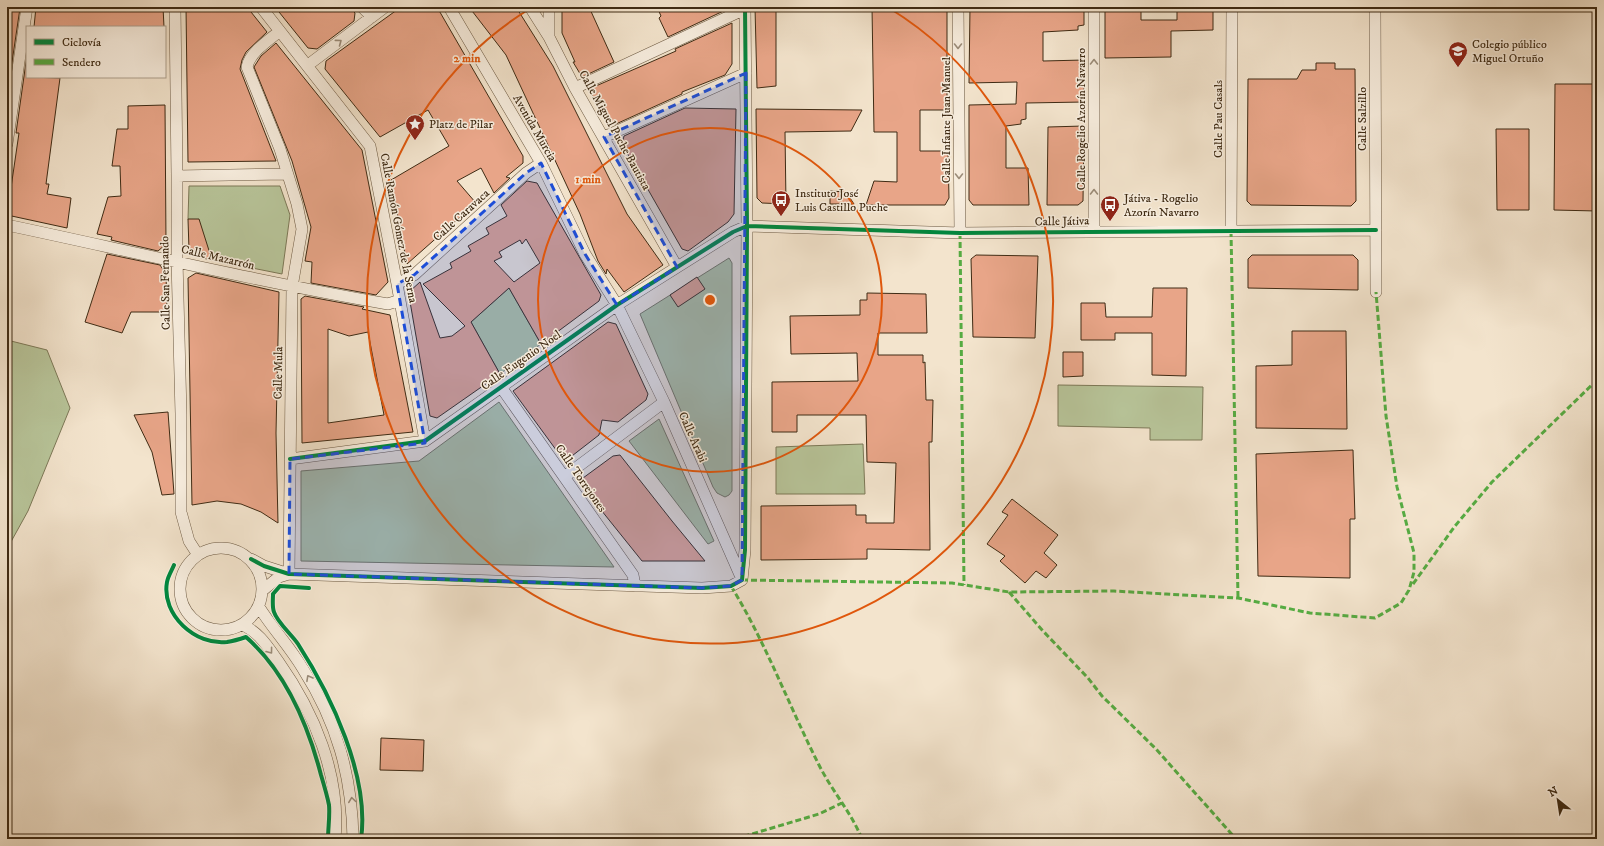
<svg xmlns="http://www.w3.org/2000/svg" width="1604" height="846" viewBox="0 0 1604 846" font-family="'IM FELL DW Pica',serif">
  <rect width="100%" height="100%" fill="#f3e4cd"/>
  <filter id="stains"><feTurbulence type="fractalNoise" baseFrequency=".005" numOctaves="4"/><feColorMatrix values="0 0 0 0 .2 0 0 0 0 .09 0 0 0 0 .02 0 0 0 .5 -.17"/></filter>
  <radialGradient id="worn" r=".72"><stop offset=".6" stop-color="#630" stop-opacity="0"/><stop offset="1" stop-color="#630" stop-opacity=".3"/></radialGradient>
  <path fill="#b8c59a" stroke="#7c7857" d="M189,186h91l10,29 -8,59 -70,-14 -24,-41z
    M729,258l3,5v228l-3,4 -4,2 -8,-4 -4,-6 -73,-173z
    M509,288l32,56 -41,30 -29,-52z
    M7,340l40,10 23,58 -42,103 -21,38z
    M1058,385l145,2 -1,53h-52v-12l-92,-2z
    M499,402l115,165 -313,-6v-90l118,-10z
    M659,419l55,122 -6,3 -79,-103z
    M863,444l2,50h-89v-47z"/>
  <path fill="#e8a588" stroke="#3f2b14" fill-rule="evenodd" d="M7,7l13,1 -13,88z
    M36,7h127l1,20h-130z
    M186,7h61l20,25 -21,20 -4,8 -2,9 36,92 -88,1z
    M275,7h74l6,6 -1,8 -37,28 -9,-1z
    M401,7h36l86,149v7l-17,14 4,1 -16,15 -13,-25 -24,13 19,22 -69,61 -16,-84 58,-34 -21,-36 -48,27 -55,-68 1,-8z
    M469,7h47l37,59 74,148 36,51 -39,27 -17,-23 -1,5 -8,-13 -18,-47 -74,-159z
    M562,7h27l25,55 -32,15 -9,-15h2l-13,-29z
    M657,7h75l-64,30 -9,-19 2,-2z
    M755,7h21v79l-19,2z
    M872,7h75v103h-27v41h28l1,47 -4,7h-79l8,-24 23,1v-50h-23z
    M970,7h114v18l-6,1v4l-35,2v29l41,-1v42l-58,1v16l-5,1v4l-15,2v42h22l1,37h-56l-4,-5v-95l47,-1 1,-22 -48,1z
    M1105,7h36v13h36v-13h36v23l-42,1v26l-66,1z
    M732,23v41l-7,11 -43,17v2l-66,30 -9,-2 -18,-33 87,-38 -1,-2z
    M276,43l86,107 26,132 -12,13 -65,-12 1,-21 -7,-1 6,-34 -19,-66 -38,-94 7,-11z
    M27,55v22l33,1 -14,106h3l-2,10 24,4 -4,30 -60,-13 12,-82h-3z
    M1316,63h19v6h20l1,132 -5,5 -100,-1 -4,-4 1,-122h49l5,-9h14z
    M1555,84h42v127l-43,-1z
    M165,105l1,139 -8,7 -47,-11 1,-3 -15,-3 11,-37 13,-1 -1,-30h-8l5,-37h11v-23z
    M685,108l51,1 -2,105 -6,8 -40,29 -6,-2 -60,-105 2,-8z
    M756,109l106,1 -11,21 -66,1 1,72 -24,-1 -5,-5z
    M1084,126l-1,75 -5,4h-31l1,-78z
    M1496,129h33v81h-32z
    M527,181l10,2 64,112 -2,6 -58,43 -32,-56 -38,34 29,52 -63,44 -7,-2 -21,-120h2l-1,-5 10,-9 20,56 12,-2 13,-10 -42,-42 29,-16 -2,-5 21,-12 -3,-5 21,-12 -3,-6 21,-12 -6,-11zM526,239l14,24 -26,19 -20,-21 8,-4 -3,-5 21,-12 2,4z
    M830,191l16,1 8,12h-24z
    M188,219h11l13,41 -19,-4 -4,-6z
    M107,254l53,11 6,9 1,38h-36l-9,21 -37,-11z
    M976,255l62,1 -3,82 -62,-1 -2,-78z
    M1252,255h101l5,5v30l-110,-2v-29z
    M196,273l83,19 -3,141 2,90 -17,-11 -20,-8 -24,-3 -25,4 -4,-227z
    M697,277l8,12 -27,18 -8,-12z
    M1153,288h34l-1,88 -34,-1v-42h-37v7h-34v-37h24l1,14h46z
    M867,293l59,1 1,39h-49v22h45v8l2,-1 1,38h7l-1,42h-3l1,108 -63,-1v10l-106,1v-54l95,-1v10h10v8h28l2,-60 -29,-1 -1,-47h-69v17h-25v-50l86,-1 -1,-28 -66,1 -1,-38 70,-1v-15h7z
    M305,296l59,11 -2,2 28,6 23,117 -111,11 -1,-144zM328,329l21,7 19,-4 16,83 -56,8z
    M608,322l8,2 32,70 -2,6 -28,22 -16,-2 -3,15 -31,24 -6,-1 -49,-67z
    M1292,331h54l1,98 -91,-1v-62l36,-1z
    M1063,352h20v24l-20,1z
    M168,412l6,82 -12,1 -10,-43 -18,-37z
    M1353,450l2,69h-5v59l-92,-2 -2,-122z
    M620,455l52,66 33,40h-63l-61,-76 2,-7 30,-22z
    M1012,499l46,36 -14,18 13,12 -11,13 -10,-7 -11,12 -25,-22 5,-5 -18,-12 21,-29 -6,-3z
    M381,738l43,2 -1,31 -43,-1z"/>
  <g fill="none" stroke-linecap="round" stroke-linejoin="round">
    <g stroke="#6c5942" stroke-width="12">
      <path id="minor" d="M175,7l2,169v84l4,154v98l8,29 9,14
        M261,7l109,139 27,138 28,157
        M362,7l10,10
        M449,7l92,156 44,91 32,51 47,97 77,175
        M530,7l19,30 26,51 102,179
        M549,7v29
        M958,7l2,226
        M1094,7v224
        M1375,7l1,285
        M280,31c-10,8 -31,22 -33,36l33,82 17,55 5,25 -10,58 -3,287
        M308,65l77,-58
        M575,88l170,-79
        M604,137l142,-64
        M7,144l20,-137
        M177,176l110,-2
        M7,225c127,27 253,57 381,79l12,-4
        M1231,231l1,-224
        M397,284l17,-9 112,-102 15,-10
        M501,387l132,188 2,11
        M290,459l135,-18 192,-136 116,-73 14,-6 213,7 416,-3
        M564,477l100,-75
        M180 589a41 41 0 1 1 82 0a41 41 0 1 1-82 0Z
        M251,559l13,7 25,8 413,14 29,-2 11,-6 3,-30 2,-324 -2,-219
        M263,590l16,-13 10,-3
        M259,607c13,21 31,40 44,62 34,53 49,107 50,170
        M242,625c16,6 26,22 36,36 36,51 63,114 57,178"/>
    </g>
    <use href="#minor" stroke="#f7edde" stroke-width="11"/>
    <path stroke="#56ab42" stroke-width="3" stroke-dasharray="6 3" stroke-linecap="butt" d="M1231,231l7,367
      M960,233l4,352
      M742,580l210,3 57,9 105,-1 52,3 72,4 72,15 65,5 26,-15 8,-13 5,-18v-19l-17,-66 -11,-71 -10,-124
      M1413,584l42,-58 37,-44 105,-102
      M731,586c35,57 58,120 88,179 13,26 32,47 43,74
      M1009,592l34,39 45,47 14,18 54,53 80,90
      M735,839l84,-25 23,-11"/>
    <g stroke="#f7edde" stroke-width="6">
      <path id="cycleway" d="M290,459l135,-18 192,-136 116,-73 14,-6 213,7 416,-3
        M251,559l13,7 25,8 413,14 29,-2 11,-6 3,-30 2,-324 -2,-219
        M174,565c-2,5 -6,11 -7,17 -6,33 29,64 60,60 6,-1 13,-3 19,-5 40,35 62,88 75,138 3,10 6,20 8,30 1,11 -1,23 -1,34
        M309,588l-29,-2 -7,8c0,6 -1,13 1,18 3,10 18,23 24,32 33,51 72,133 63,195"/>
    </g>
    <use href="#cycleway" stroke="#00873e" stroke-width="4"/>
  </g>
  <defs><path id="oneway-chevron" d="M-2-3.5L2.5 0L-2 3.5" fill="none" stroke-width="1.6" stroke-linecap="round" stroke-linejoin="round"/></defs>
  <g stroke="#9b8c79">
    <use href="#oneway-chevron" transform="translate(339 42) rotate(-37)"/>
    <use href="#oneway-chevron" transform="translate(958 46) rotate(90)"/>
    <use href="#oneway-chevron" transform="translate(1094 62) rotate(-90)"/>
    <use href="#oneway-chevron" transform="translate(959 176) rotate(90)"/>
    <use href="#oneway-chevron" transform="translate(1094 192) rotate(-90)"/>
    <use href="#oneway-chevron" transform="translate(270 651) rotate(53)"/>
    <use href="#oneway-chevron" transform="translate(309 678) rotate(-119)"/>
    <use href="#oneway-chevron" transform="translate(352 800) rotate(-98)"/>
  </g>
  <path fill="#1d4ed8" fill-opacity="0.2" stroke="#1d4ed8" stroke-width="3" stroke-dasharray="8 5" stroke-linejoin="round" d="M746,73l-4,507 -11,6 -29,2 -413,-14 1,-115 135,-16 -28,-159 17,-9 112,-102 15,-10 44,91 32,51 60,-38 -73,-130z"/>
  <g fill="none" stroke="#e0570c" stroke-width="2">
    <circle cx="710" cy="300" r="172"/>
    <path d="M889 8A343 343 0 1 1 531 8"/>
  </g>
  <defs>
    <g id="school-pin" transform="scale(1)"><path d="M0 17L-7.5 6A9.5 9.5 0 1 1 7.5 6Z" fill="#8f2418" stroke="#f7edde"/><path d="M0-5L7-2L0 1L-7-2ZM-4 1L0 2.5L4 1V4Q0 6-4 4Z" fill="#fff"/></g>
    <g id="sight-pin" transform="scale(1)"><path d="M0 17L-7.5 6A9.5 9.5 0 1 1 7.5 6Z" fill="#8f2418" stroke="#f7edde"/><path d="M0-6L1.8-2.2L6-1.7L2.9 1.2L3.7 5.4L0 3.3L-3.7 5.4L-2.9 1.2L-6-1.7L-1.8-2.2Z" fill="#fff"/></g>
    <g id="bus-pin" transform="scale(1)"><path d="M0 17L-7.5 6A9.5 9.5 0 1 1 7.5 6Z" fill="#8f2418" stroke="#f7edde"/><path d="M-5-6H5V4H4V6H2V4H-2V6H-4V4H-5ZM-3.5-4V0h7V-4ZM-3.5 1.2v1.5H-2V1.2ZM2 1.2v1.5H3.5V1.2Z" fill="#fff"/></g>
  </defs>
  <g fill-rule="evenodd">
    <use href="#school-pin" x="1458" y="51"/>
    <use href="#sight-pin" x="415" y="124"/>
    <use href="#bus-pin" x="781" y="200"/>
    <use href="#bus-pin" x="1110" y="205"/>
  </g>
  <g text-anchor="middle" stroke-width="3" stroke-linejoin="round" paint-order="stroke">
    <g font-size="12" fill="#3f2b14" stroke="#f7edde" text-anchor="start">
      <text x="1472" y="48">Colegio público<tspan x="1472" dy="14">Miguel Ortuño</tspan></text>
      <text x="429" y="128">Platz de Pilar</text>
      <text x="795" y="197">Instituto José<tspan x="795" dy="14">Luis Castillo Puche</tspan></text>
      <text x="1124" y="202">Játiva - Rogelio<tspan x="1124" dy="14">Azorín Navarro</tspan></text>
    </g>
    <g font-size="12" fill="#3f2b14" stroke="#f7edde">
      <text transform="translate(1081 119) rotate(-90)" y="4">Calle Rogelio Azorín Navarro</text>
      <text transform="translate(1218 119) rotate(-90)" y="4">Calle Pau Casals</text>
      <text transform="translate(1362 119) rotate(-90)" y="4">Calle Salzillo</text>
      <text transform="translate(946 120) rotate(-90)" y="4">Calle Infante Juan Manuel</text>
      <text transform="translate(535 128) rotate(60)" y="4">Avenida Murcia</text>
      <text transform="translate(615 130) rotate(61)" y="4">Calle Miguel Puche Bautista</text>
      <text transform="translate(461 215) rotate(-42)" y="4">Calle Caravaca</text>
      <text transform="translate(1062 221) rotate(-1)" y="4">Calle Játiva</text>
      <text transform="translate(399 228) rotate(79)" y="4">Calle Ramón Gómez de la Serna</text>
      <text transform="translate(218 257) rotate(13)" y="4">Calle Mazarrón</text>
      <text transform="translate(165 283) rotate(-91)" y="4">Calle San Fernando</text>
      <text transform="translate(521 360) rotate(-35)" y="4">Calle Eugenio Noel</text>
      <text transform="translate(278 373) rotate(-89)" y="4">Calle Mula</text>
      <text transform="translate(693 437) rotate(66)" y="4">Calle Arabi</text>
      <text transform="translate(581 478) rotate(55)" y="4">Calle Torrejones</text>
    </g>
  </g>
  <circle cx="710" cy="300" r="6" fill="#e0570c" stroke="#f7edde" stroke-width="2"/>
  <g font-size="12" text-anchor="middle" font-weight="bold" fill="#e0570c" stroke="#f7edde" stroke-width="3" stroke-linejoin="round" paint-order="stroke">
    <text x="467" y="62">2 min</text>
    <text x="588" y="183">1 min</text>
  </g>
  <rect width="1604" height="846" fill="none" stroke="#f3e4cd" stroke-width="24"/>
  <rect x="8" y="8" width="1588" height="830" fill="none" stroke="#3f2b14" stroke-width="2"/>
  <rect x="12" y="12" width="1580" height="822" fill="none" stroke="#3f2b14"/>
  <rect x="26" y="26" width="140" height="52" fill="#f7edde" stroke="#ad9f8d"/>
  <rect x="34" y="39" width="20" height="6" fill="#00873e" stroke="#ad9f8d"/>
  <text x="62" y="46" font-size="12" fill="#3f2b14">Ciclovía</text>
  <rect x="34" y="59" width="20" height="6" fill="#56ab42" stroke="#ad9f8d"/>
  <text x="62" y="66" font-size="12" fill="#3f2b14">Sendero</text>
  <g transform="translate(1558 800) rotate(330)" stroke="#f7edde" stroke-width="3" paint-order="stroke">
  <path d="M0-3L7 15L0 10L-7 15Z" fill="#3f2b14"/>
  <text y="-6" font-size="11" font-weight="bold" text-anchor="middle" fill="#3f2b14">N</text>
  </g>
  <rect width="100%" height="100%" filter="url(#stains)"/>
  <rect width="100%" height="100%" fill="url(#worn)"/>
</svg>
